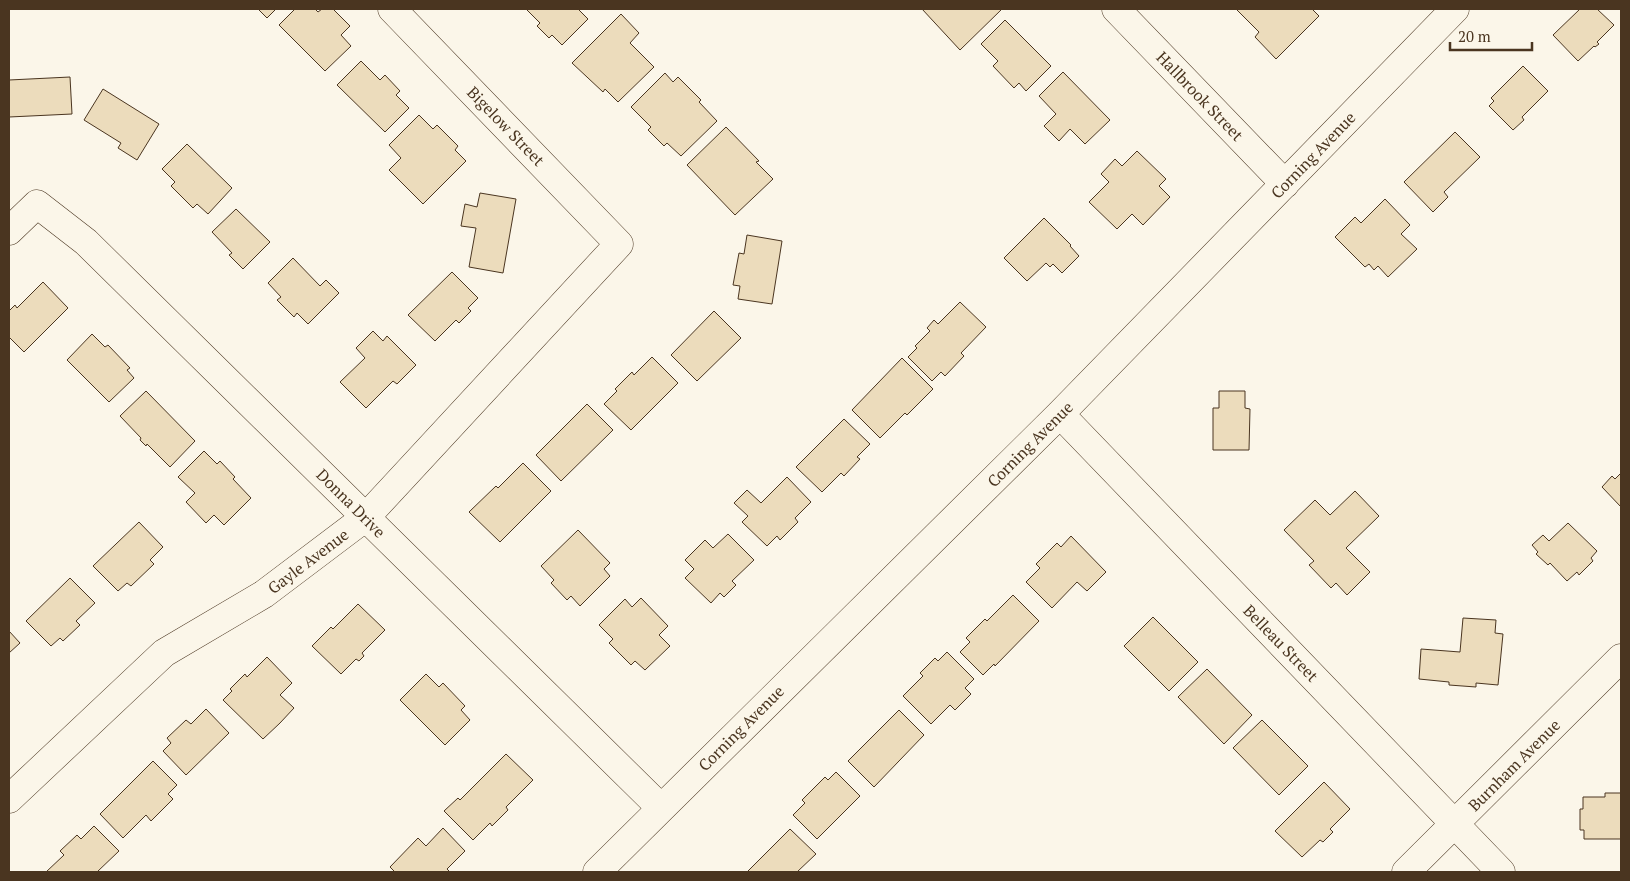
<svg xmlns="http://www.w3.org/2000/svg" width="1630" height="881" viewBox="0 0 1630 881" font-family="'PT Serif',serif">
  <rect width="100%" height="100%" fill="#fbf6e9"/>
  <path fill="#ecdcbc" stroke="#4a3520" d="M258,9h18l-9,9z
    M295,9h20l3,3 4,-3h11l17,17 -9,9 10,11 -26,25 -46,-46z
    M526,9h52l10,10 -26,26 -10,-10 -3,3 -12,-12 3,-3z
    M922,9h80l-42,41z
    M1236,9h76l7,7 -43,43 -21,-22 4,-5z
    M1580,9h17l17,16 -17,17 2,2 -4,3 -1,-1 -16,15 -25,-26z
    M621,14l18,19 -9,10 24,24 -36,35 -13,-13 -2,3 -31,-29z
    M1005,20l46,46 -25,25 -7,-8 -5,5 -21,-22 5,-5 -17,-17z
    M361,61l19,19 5,-5 15,16 -4,4 13,13 -24,24 -48,-47z
    M1523,66l25,25 -26,26 2,3 -11,10 -24,-24 5,-5 -3,-3z
    M1063,72l47,48 -25,24 -15,-15 -11,12 -15,-15 12,-12 -17,-18z
    M665,73l8,9 5,-5 23,23 -2,2 18,19 -36,35 -14,-13 -3,3 -16,-16 3,-3 -20,-20z
    M70,77l2,37 -63,3v-37z
    M103,89l56,35 -22,36 -19,-12 3,-5 -37,-23z
    M419,115l14,14 4,-4 21,21 -3,4 11,11 -43,43 -34,-34 12,-12 -12,-13z
    M726,127l33,34 -3,1 17,17 -38,36 -48,-50z
    M1455,132l25,25 -36,35 4,5 -15,15 -29,-30z
    M187,144l45,44 -24,26 -11,-10 -4,4 -22,-22 4,-4 -13,-13z
    M1137,151l29,28 -7,7 11,11 -27,28 -11,-11 -15,15 -28,-27 20,-20 -8,-8 14,-15 7,7z
    M480,193l36,6 -13,74 -34,-6 7,-39 -15,-2 4,-22 12,3z
    M1385,199l25,26 -9,9 16,15 -29,28 -10,-11 -4,4 -5,-6 -4,3 -30,-30 20,-20 6,6z
    M236,209l34,33 -27,27 -14,-14 3,-2 -20,-21z
    M1044,218l27,27 -1,1 9,10 -17,17 -9,-9 -3,3 -4,-4 -19,18 -23,-23z
    M747,235l35,6 -10,63 -34,-5 2,-13 -7,-1 6,-32 5,1z
    M293,258l27,28 6,-6 13,13 -31,31 -11,-11 -3,4 -17,-17 4,-3 -13,-14z
    M452,272l26,26 -10,10 3,3 -12,12 -3,-3 -21,21 -27,-26z
    M43,282l25,26 -44,44 -15,-15v-26l6,-6 2,3z
    M960,302l26,25 -25,26 3,3 -19,20 -4,-4 -9,9 -24,-24 9,-9 -2,-2 15,-15 -3,-3 7,-8 4,4z
    M714,311l27,27 -44,43 -26,-26z
    M373,331l10,10 4,-5 29,29 -19,19 -4,-3 -27,27 -26,-26 25,-24 -9,-10z
    M92,334l13,13 3,-2 22,23 -3,2 7,8 -25,24 -42,-42z
    M652,357l26,26 -47,47 -27,-26 13,-13 -2,-2 17,-17 2,3z
    M902,358l31,31 -26,26 -2,-2 -25,25 -28,-28z
    M146,391l49,50 -25,26 -23,-23 -1,2 -6,-6 1,-2 -21,-22z
    M1219,391h26v17l5,1 -1,41h-36v-42h6z
    M587,404l26,26 -52,51 -25,-26z
    M844,419l26,25 -13,13 3,2 -16,17 -3,-3 -19,19 -26,-25z
    M204,451l13,13 3,-3 15,16 -2,2 18,19 -27,27 -10,-10 -8,8 -20,-21 9,-9 -17,-16z
    M523,463l28,28 -51,51 -31,-30 27,-26 2,2z
    M1621,473v34l-19,-20 10,-11 3,3z
    M787,477l24,25 -16,16 3,4 -18,18 -3,-4 -10,10 -25,-24 6,-6 -14,-13 13,-13 14,13z
    M1355,491l24,25 -33,32 24,24 -23,23 -11,-12 -5,5 -22,-23 5,-4 -30,-31 31,-30 15,15z
    M139,522l24,25 -13,13 4,4 -23,22 -4,-3 -9,8 -25,-25z
    M1568,523l29,28 -6,7 2,3 -14,14 -2,-3 -10,9 -17,-18 -2,2 -12,-11 2,-2 -6,-7 11,-10 6,6z
    M578,530l32,33 -6,6 6,7 -30,30 -9,-10 -4,4 -16,-17 3,-3 -13,-14z
    M728,534l26,26 -22,21 4,4 -12,12 -4,-4 -9,10 -26,-25 9,-9 -9,-9 20,-20 8,8z
    M1071,536l35,36 -19,19 -10,-9 -25,26 -26,-26 14,-14 -4,-4 21,-21 4,4z
    M70,578l25,25 -19,18 4,4 -17,16 -3,-3 -9,8 -25,-25z
    M1013,595l26,26 -44,45 -1,-2 -11,11 -23,-23 10,-10 -4,-4 19,-19 2,2z
    M641,598l27,28 -9,9 11,11 -25,24 -10,-9 -4,4 -22,-22 4,-4 -14,-14 26,-26 7,8z
    M358,604l27,26 -23,23 2,3 -5,5 -3,-2 -15,15 -29,-28 19,-19 2,2z
    M1153,617l45,45 -29,29 -45,-45z
    M1463,618l33,2 -1,13 8,1 -5,51 -22,-2v4l-27,-2v-3l-30,-3 2,-30 39,3z
    M9,631l11,12 -11,10z
    M947,652l27,27 -9,9 6,6 -16,16 -5,-5 -19,19 -28,-28 20,-20 -3,-3 15,-15 3,3z
    M267,657l25,26 -12,12 14,13 -14,15 -17,16 -40,-39 9,-9 -2,-2 15,-15 2,3z
    M1207,669l45,46 -28,29 -46,-47z
    M426,674l13,13 4,-4 22,23 -4,4 9,10 -25,25 -45,-45z
    M206,709l23,24 -43,42 -23,-24 8,-8 -4,-5 19,-18 5,4z
    M899,710l25,25 -50,52 -26,-26z
    M1262,720l46,46 -29,29 -46,-47z
    M506,754l27,26 -27,27 2,3 -16,16 -2,-3 -17,17 -29,-29 14,-13 2,2z
    M153,761l24,24 -9,9 5,5 -22,22 -5,-6 -23,23 -23,-24z
    M836,772l24,24 -43,43 -24,-24 12,-12 -3,-3 23,-23 3,3z
    M1324,782l26,27 -20,20 3,3 -10,10 -3,-2 -18,17 -27,-26z
    M1605,793h16v46h-37v-9h-4v-21h3v-12h22z
    M94,826l25,25 -22,21h-51l18,-17 -4,-4 17,-16 4,4z
    M443,828l22,23 -18,18 3,3h-55l-5,-5 28,-29 8,8z
    M790,829l26,25 -19,18h-50z"/>
  <g fill="none" stroke-linecap="round" stroke-linejoin="round">
    <g stroke="#4a3520" stroke-width="29">
      <path id="minor" d="M1116,9l169,175
        M9,231l28,-27 49,38 575,566
        M1060,414l441,458
        M9,799l155,-146 100,-59 102,-77 253,-273 -227,-235
        M597,872l463,-458 395,-405
        M1406,872l215,-214"/>
    </g>
    <use href="#minor" stroke="#fbf6e9" stroke-width="28"/>
  </g>
  <g text-anchor="middle" stroke-width="4" stroke-linejoin="round" paint-order="stroke">
    <g font-size="16" fill="#4a3520" stroke="#fbf6e9">
      <text transform="translate(1200 96) rotate(46)" y="6">Hallbrook Street</text>
      <text transform="translate(506 126) rotate(46)" y="6">Bigelow Street</text>
      <text transform="translate(1313 155) rotate(-46)" y="6">Corning Avenue</text>
      <text transform="translate(1030 444) rotate(-45)" y="6">Corning Avenue</text>
      <text transform="translate(351 503) rotate(45)" y="6">Donna Drive</text>
      <text transform="translate(308 561) rotate(-37)" y="6">Gayle Avenue</text>
      <text transform="translate(1281 643) rotate(46)" y="6">Belleau Street</text>
      <text transform="translate(741 728) rotate(-45)" y="6">Corning Avenue</text>
      <text transform="translate(1514 765) rotate(-45)" y="6">Burnham Avenue</text>
    </g>
  </g>
  <rect width="1630" height="881" fill="none" stroke="#4a3520" stroke-width="20"/>
  <path d="M1450 42v8h82v-8" fill="none" stroke="#4a3520" stroke-width="2.5"/>
  <text x="1458" y="42" font-size="15" fill="#4a3520" stroke="#fbf6e9" stroke-width="4" paint-order="stroke">20 m</text>
</svg>
